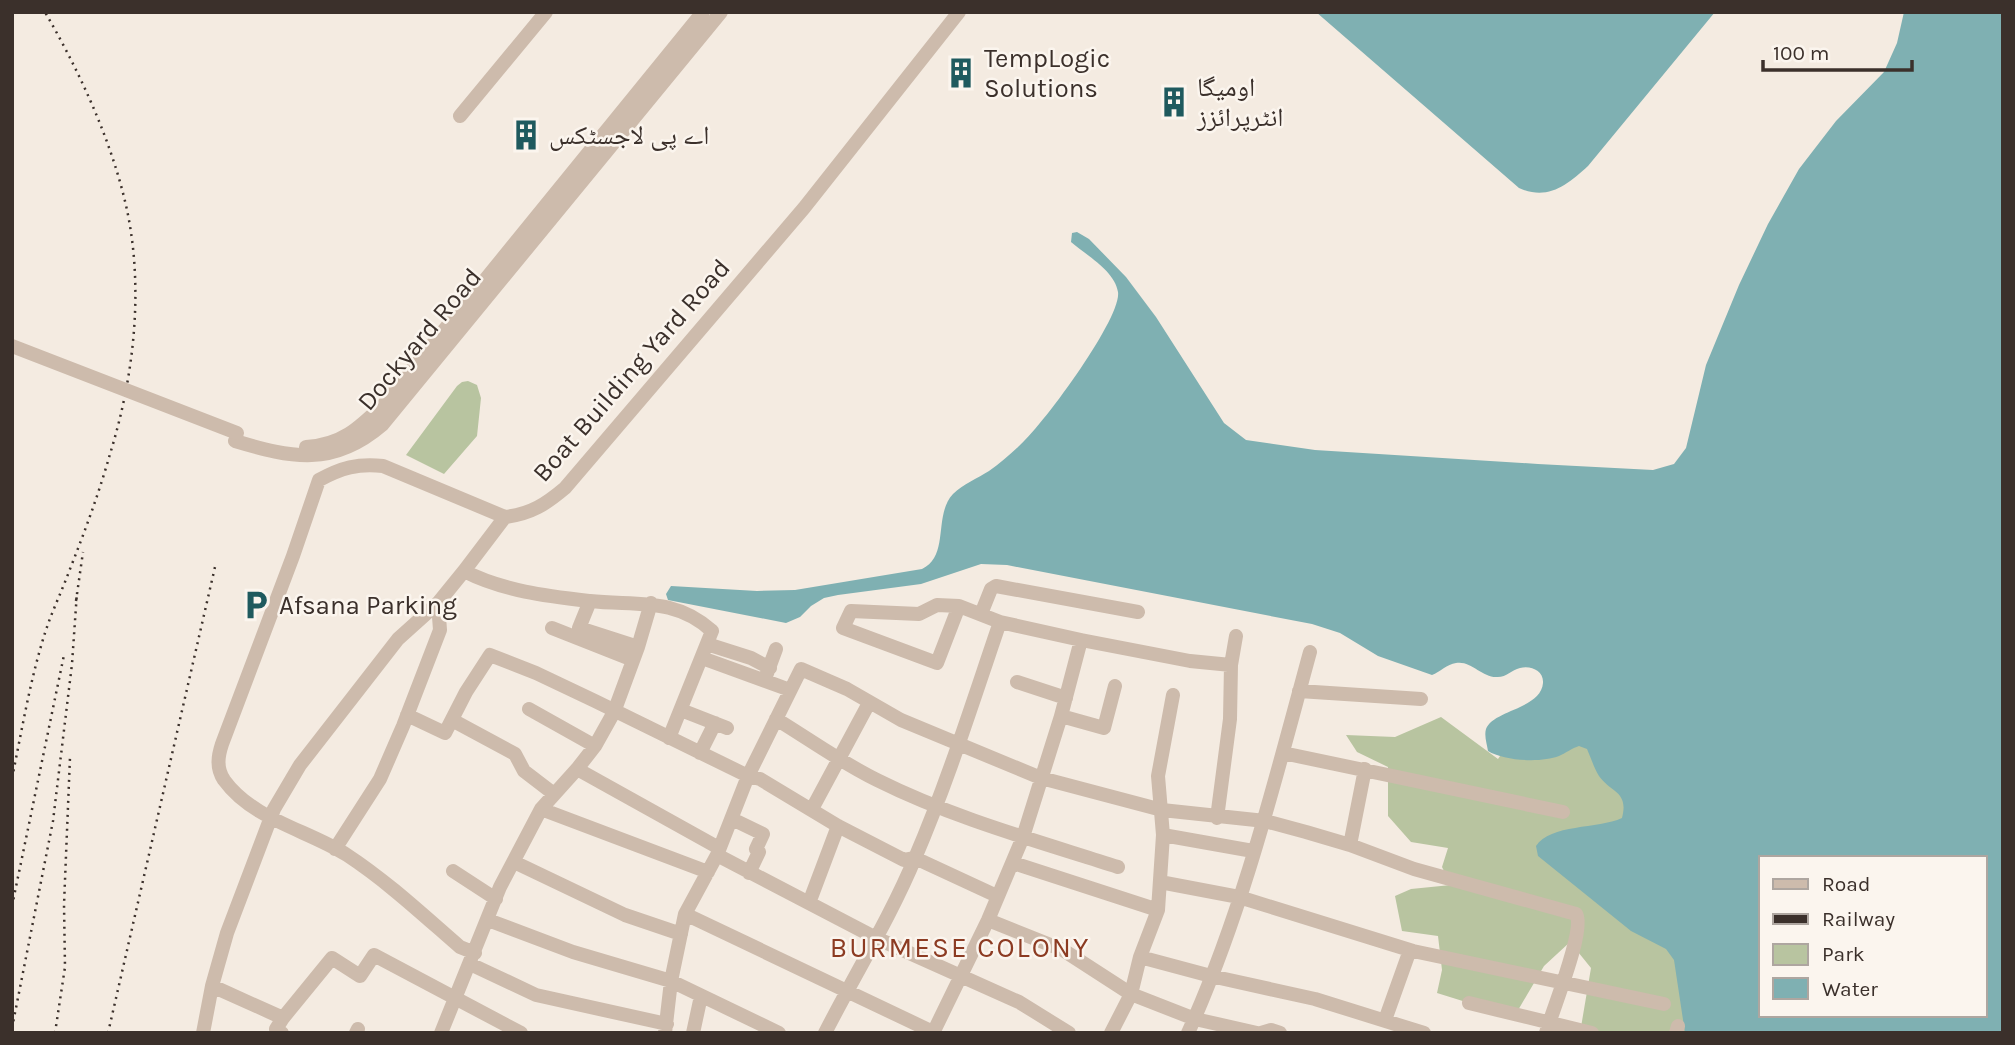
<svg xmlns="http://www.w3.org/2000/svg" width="2015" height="1045" viewBox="0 0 2015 1045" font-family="Karla,'Noto Naskh Arabic',sans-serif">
  <rect width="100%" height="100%" fill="#f4ebe1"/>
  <path fill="#b8c4a0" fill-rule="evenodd" d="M468,381l9,4 4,13 -4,38 -33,38 -38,-19 51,-69 5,-4z
    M1970,652l33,381h-423l11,-65 -21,-26 -26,24 -30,51 -77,-24 5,-23 -4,-34 -36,-5 -7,-35 16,-7 40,-4 -9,-18 6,-19 -37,-6 -23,-26v-49l-31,-15 -11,-17 49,2 46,-20 57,42 21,-31zM1761,858h224v157h-224z"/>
  <path fill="#7fb0b2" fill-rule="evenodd" d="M1316,12h399l-127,154c-21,19 -40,35 -69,22z
    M1904,12h99v1021h-318l-11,-73 -8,-11 -35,-18 -93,-75 -2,-10c14,-22 62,-17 86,-28 7,-27 -11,-25 -23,-42 -5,-8 -8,-18 -12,-27l-8,-3c-7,2 -13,7 -20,10 -18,7 -55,5 -71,-5 -1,-7 -4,-15 -2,-22 7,-19 55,-20 57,-46 1,-12 -12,-18 -23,-15 -9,2 -14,10 -24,9 -14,0 -26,-17 -40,-14 -9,1 -16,9 -24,12l-54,-19 -38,-23 -28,-9 -305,-59 -26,-1 -60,20 -83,11 -14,3 -13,8 -11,11 -14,6 -118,-23 -2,-6 5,-8 86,5 38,-1 127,-21c28,-13 11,-54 31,-75 10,-10 25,-16 36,-23 10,-7 20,-16 29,-24 23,-19 104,-129 100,-155 -3,-21 -32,-37 -47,-50l1,-9 5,-1 12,7 37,38 30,40 68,106 22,17 69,10 223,14 115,6 21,-6 12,-16 20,-83 33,-80 29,-61 31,-55 37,-48 48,-49 13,-29zM1761,858h224v157h-224z"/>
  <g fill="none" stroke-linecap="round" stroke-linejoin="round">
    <path stroke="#cdbbac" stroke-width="14" d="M460,116l86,-104
      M235,441c57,17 98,26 147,-16l339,-413
      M306,447c36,-2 53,-19 78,-43l319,-392
      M464,571l41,-54
      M590,601l-11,27 59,19
      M959,606l-22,57 -94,-35 8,-17 68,3 18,-9 22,1 41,16 81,18 109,21 41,4
      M981,614l10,-25 5,-3 142,26
      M552,628l81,32
      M707,644l44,14 19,10
      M702,658l88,32
      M766,676l10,-27
      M1017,682l49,16
      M1299,691l122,8
      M529,709l66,37
      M681,710l46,18
      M407,715l38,18 21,-41 24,-37 46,18 59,28 153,75 12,3 78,47 66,34 11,-2 82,38
      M1061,716l43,12 11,-42
      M776,719c33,20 66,44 101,61 76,38 160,61 241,87
      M452,720l63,34 9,17 30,23
      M700,753l15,-30
      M1283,753l280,59
      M577,769l142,79
      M541,809l167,63
      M812,809l57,-106
      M1217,818l13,-99 1,-54 5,-29
      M732,819l31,15 -7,15 3,3 -10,21
      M1163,835l90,16
      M1350,845l15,-76
      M335,849l45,-70 23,-53 37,-96 -2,-27
      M717,855l159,83 143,64 50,31
      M514,862l111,53 56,19
      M1013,863l145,47
      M453,871l43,28
      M1160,882l79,15 174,54 251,53
      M809,903l29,-77
      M685,914l250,119
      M488,920l85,32 98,29 108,52
      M988,920l75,30 68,44 64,25 62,14
      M475,953l-15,-6c-37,-32 -72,-65 -113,-92 -39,-25 -94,-35 -123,-75 -8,-12 -6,-24 -2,-36l71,-188 26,-76c22,-12 39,-17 64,-14l122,51c26,-3 41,-13 60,-29l239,-280 155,-196
      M1140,957l71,19 104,23 109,34
      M470,964l66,31 131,29
      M212,986l71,32 -7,11 6,4
      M1469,1003l123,30
      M283,1018l49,-60 28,18 14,-21 147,78
      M1385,1020l25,-70
      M203,1033l9,-47 15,-53 47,-124 26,-44 98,-126 40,-36 26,-32c39,20 83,25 126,30 46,5 85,-4 122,30l-43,107
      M356,1033l2,-4
      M441,1033l59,-146 41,-78 36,-40 18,-23 19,-34 24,-65 13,-44
      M665,1033l6,-52 14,-67 32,-59 31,-79 53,-107 46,20 54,31 140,58 121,32 103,11 41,11 44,13 64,24 162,45c10,15 -24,97 -30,119
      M693,1033l8,-37
      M825,1033c30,-59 65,-115 90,-175 33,-77 58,-157 85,-236
      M933,1033l55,-113 35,-83 38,-121 20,-76
      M1111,1033l20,-39 9,-37 18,-47 5,-75 -5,-59 15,-81
      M1188,1033c55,-122 87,-253 122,-381
      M1261,1033l10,-3 9,3
      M1676,1033l2,-7"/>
    <path stroke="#3b302b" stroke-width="2.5" stroke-dasharray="2 5" stroke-linecap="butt" d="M76,601l7,-49
      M12,778c10,-48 18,-98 33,-145 7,-22 17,-42 25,-64 15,-38 29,-76 40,-115 25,-81 35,-173 14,-257 -16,-64 -46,-128 -79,-185
      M12,906l52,-251
      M12,1028l41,-207 19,-157 5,-72
      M55,1033l10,-66 -1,-62 6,-148
      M108,1033l107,-466"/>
    <path stroke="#cdbbac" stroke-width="14" d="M12,346l225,87"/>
  </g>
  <defs>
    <g id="building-bare" transform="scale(2.415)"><path d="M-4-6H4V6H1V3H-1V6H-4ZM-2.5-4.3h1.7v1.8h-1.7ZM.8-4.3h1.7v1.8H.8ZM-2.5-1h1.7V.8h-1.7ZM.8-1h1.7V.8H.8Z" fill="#1f5a5e" stroke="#fbf5ee" stroke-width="2.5" paint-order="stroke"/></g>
    <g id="parking-bare" transform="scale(2.415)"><path d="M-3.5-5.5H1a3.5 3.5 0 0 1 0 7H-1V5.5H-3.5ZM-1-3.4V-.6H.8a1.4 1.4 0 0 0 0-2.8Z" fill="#1f5a5e" stroke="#fbf5ee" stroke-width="2.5" paint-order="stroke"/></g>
  </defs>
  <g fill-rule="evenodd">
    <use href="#building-bare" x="961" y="73"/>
    <use href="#building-bare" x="1174" y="102"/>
    <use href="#building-bare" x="526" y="135"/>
    <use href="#parking-bare" x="256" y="605"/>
  </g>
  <g text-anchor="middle" stroke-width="5" stroke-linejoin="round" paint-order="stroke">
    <g font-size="26" fill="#3b302b" stroke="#fbf5ee" text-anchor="start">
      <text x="984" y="67">TempLogic<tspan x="984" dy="30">Solutions</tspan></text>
      <text x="1197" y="96">اومیگا<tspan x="1197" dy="30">انٹرپرائزز</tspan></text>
      <text x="549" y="144">اے پی لاجسٹکس</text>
      <text x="279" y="614">Afsana Parking</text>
    </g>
    <g font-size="26" fill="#3b302b" stroke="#fbf5ee">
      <text transform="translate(419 339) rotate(-50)" y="9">Dockyard Road</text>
      <text transform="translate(631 370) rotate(-49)" y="9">Boat Building Yard Road</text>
    </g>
    <g font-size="28" letter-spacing="2" fill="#8c3b22" stroke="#fbf5ee">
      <text x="960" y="957">BURMESE COLONY</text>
    </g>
  </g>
  <rect width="2015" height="1045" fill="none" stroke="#3b302b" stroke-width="28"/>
  <rect x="1759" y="856" width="228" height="161" fill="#fbf5ee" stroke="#aea6a0" stroke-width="2"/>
  <rect x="1773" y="879" width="35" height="10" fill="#cdbbac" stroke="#aea6a0" stroke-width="2"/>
  <text x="1822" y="891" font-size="21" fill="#3b302b">Road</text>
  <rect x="1773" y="914" width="35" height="10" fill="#3b302b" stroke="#aea6a0" stroke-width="2"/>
  <text x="1822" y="926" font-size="21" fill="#3b302b">Railway</text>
  <rect x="1773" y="944" width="35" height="21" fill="#b8c4a0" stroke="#aea6a0" stroke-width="2"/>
  <text x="1822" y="961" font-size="21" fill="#3b302b">Park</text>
  <rect x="1773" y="978" width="35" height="21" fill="#7fb0b2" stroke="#aea6a0" stroke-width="2"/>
  <text x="1822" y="996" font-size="21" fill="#3b302b">Water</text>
  <path d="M1763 60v10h149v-10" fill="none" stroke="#3b302b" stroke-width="3.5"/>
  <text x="1773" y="60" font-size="21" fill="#3b302b" stroke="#fbf5ee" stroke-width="5" paint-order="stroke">100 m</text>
</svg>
